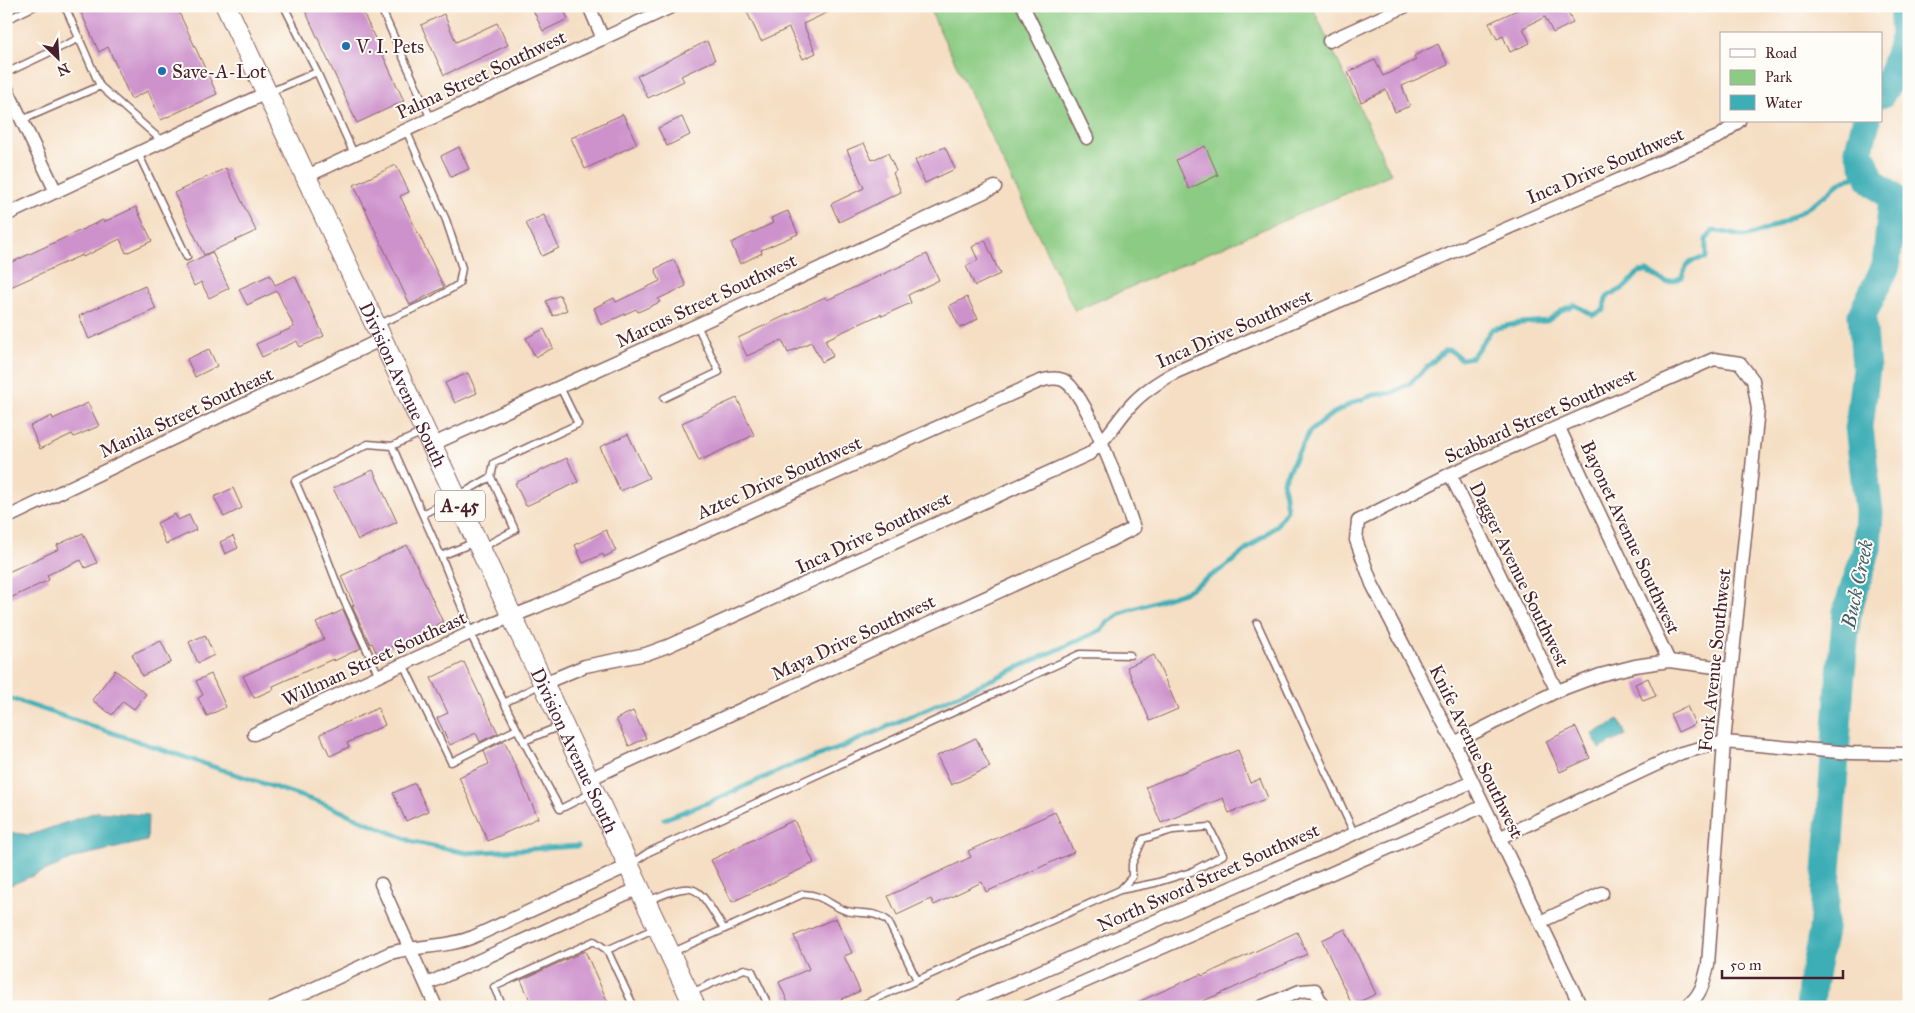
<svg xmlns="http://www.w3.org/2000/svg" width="1915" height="1013" viewBox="0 0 1915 1013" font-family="'IM FELL Great Primer',serif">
  <rect width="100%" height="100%" fill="#fdfcf7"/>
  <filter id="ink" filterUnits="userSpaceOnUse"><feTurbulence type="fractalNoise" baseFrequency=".02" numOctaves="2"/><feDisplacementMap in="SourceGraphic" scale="10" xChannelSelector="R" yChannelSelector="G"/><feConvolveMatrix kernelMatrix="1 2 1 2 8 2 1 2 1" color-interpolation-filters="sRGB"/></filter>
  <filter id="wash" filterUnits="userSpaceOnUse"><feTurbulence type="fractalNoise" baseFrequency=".0096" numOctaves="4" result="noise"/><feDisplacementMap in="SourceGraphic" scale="20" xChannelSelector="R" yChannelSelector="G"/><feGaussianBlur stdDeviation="1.12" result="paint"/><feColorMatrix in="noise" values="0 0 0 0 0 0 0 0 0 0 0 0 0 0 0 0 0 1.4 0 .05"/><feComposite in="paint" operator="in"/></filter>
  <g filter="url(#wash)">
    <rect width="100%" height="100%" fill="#f5dec3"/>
    <path fill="#8bcb83" stroke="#6a7557" d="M928,6h384l79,168 -316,137z"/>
    <path fill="#3caeb6" stroke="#436670" d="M1619,720l7,15 -27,14 -7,-15z
      M96,812l52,3 -1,26 -67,15 -74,31v-55l24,3z"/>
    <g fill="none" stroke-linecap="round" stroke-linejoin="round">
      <path stroke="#3caeb6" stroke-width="5" d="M6,697l318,107 89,38 54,11 111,-7
        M664,819l48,-18 80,-36 48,-17 261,-118 7,-8 16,-10 63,-21 38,-24 51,-41 11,-16 -4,-29 27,-50 19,-15 23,-13 21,-8 19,-2 17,-9 35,-33 6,-1 11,9 11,-2 20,-28 28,-6 27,-2 17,-12 11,-4 18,10 11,-5c1,-20 8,-13 21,-23 5,-4 9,-10 14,-15l8,-1c15,9 18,16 35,6 5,-16 8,-17 24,-19v-18l7,-9c13,-1 25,8 38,4 26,-8 48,-22 69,-36 10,-7 18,-17 29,-21 9,-3 14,-2 22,2"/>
      <path stroke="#3caeb6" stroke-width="29" d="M1881,94l11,-18 13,-40 -2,-30
        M1810,1007l2,-21 11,-56 17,-246 7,-73 20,-62 2,-37 -10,-85 7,-59 -4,-53 24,-49 7,-68 -22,-18 -12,-30 7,-29"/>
    </g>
    <g id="blocks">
      <path fill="#cd92cc" d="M78,6h98l41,88 -56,26 -13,-29 -17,8 -23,-52 -9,5z
        M303,6h57l44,95 -47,22z
        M541,6h21l6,13 -25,12 -10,-21z
        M760,6h81l-38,18 13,29 -13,6 -14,-31 -28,13 -14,-29z
        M1526,6h43l-3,2 7,15 -20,10 -8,-16 -22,11 7,15 -20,9 -7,-16 -6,3 -8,-16z
        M444,14l12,28 41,-19 11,22 -64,30 -23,-50z
        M707,41l8,19 -34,16 3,5 -36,17 -11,-22z
        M1438,44l10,21 -46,21 8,20 -15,6 -9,-22 -25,12 -13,-30 27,-12 8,16 33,-16 -2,-4z
        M623,114l14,30 -52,25 -14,-31z
        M682,117l8,18 -23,11 -9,-18z
        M864,143l8,17 16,-7 8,18 -3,2 8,19 -62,30 -8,-18 33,-16 -17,-38z
        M1205,146l13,29 -29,14 -13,-29z
        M459,147l10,22 -18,8 -10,-21z
        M945,147l10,22 -30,14 -10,-23z
        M396,165l13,27 -9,4 44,91 -34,18 -56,-120z
        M226,168l30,63 -52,24 -30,-62z
        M136,207l16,34 -26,12 -6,-14 -37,18 -1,-2 -76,34v-24l97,-45 1,2z
        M788,211l10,23 -37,16 1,3 -22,11 -9,-21 42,-20 -2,-5z
        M544,215l15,33 -17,8 -16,-33z
        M985,240l15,34 -25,12 -9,-20 12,-6 -6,-13z
        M212,252l17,36 -20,10 -8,-16 -7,4 -9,-21z
        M927,254l12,26 -31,15 3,8 -29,13 -1,-2 -56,26 8,16 -11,6 -11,-20 -23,11 -6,-13 -35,16 -9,-18 87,-41 2,3z
        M674,260l12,26 -28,13 2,3 -22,10 -2,-3 -35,16 -7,-17 20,-10 2,4 44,-21 -5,-12z
        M270,275l5,10 20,-9 29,60 -24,11 -3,-6 -35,16 -6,-13 38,-17 -17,-36 -30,14 -8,-16z
        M145,286l11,23 -67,30 -10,-23z
        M560,295l7,15 -14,6 -7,-15z
        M967,297l11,22 -18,9 -11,-22z
        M544,329l9,19 -18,9 -9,-19z
        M209,349l8,17 -22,11 -8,-18z
        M468,373l9,20 -22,10 -10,-20z
        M737,398l17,37 -55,26 -17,-38z
        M88,403l11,23 -25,11 -2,-3 -32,15 -10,-23 22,-10 1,3z
        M628,434l21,44 -29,13 -20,-44z
        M567,458l11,24 -52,24 -11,-23z
        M373,470l24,52 -39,18 -25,-52z
        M233,488l9,20 -18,9 -10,-20z
        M175,514l3,6 11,-5 7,15 -30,14 -9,-21z
        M606,530l10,21 -12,6 -1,-3 -20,9 -8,-18z
        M83,533l14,30 -12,5 -4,-8 -34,15 2,5 -43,20v-27l53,-24 -2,-4z
        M233,536l5,12 -13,6 -5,-12z
        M407,545l36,77 -66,32 -5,-11 -2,1 -18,-38 2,-1 -13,-29z
        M343,610l18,38 -27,13 -1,-2 -60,27 1,3 -20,9 -11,-22 81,-37 -8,-16z
        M205,635l9,20 -16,8 -9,-21z
        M161,641l10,21 -29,14 -10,-22z
        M1154,655l24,54 -28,12 -23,-54z
        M464,662l34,71 -18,9 -4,-9 -26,12 -13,-27 11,-5 -17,-35z
        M115,670l31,24 -12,15 -11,-8 -11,14 -20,-15z
        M211,674l15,33 -19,9 -9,-18 5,-3 -7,-14z
        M1648,678l8,18 -13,5 -8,-17z
        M1687,706l8,18 -17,8 -8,-18z
        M378,708l7,17 -38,18 2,4 -19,9 -10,-22z
        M633,711l13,27 -17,8 -13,-27z
        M1576,727l14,31 -30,14 -14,-31z
        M976,738l14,29 -39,18 -14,-29z
        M502,742l3,1 33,75 -50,23 -29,-64 30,-13 -5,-13z
        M1238,750l12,33 10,-4 8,19 -39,15 -6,-15 -62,25 -15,-36z
        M415,783l13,28 -22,10 -13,-28z
        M1055,812l19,40 -88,40 -4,-10 -48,23 -3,-6 -34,16 -9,-19 83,-39 -3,-6z
        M794,820l20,43 -82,39 -21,-42z
        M836,918l16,35 -8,3 16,35 -35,16h-35l-11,-25 30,-13 -15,-33z
        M1345,929l31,65 -24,11 -30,-65z
        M1297,932l10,22 -78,36 -40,17h-62l74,-33 1,2z
        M585,951l25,56h-77l-12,-27z"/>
    </g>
  </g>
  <g filter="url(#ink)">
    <use href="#blocks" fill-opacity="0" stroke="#866260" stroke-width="1"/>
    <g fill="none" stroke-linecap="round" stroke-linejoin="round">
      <g stroke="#866260" stroke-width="9">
        <path id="lane" d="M62,6l5,5 33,75
          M284,6l33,66 37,82
          M380,6l51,113
          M6,20l29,-14
          M6,73l74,-35
          M270,92l47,-20
          M22,120l78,-34 63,56
          M138,153l49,104
          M379,324l50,-22 30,-18 3,-16 -16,-48 -40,-90
          M664,398l55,-26 -22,-47
          M423,514l33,-17 35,-20 3,-14 84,-39 -18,-37
          M481,548l34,-18 -24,-53
          M441,556l34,-14
          M1257,623l97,210
          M403,664l48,98 66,-33 -47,-96 -7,-23 -22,-54 -49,-110 31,-14
          M379,676l-38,-82 -23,-60 -23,-53 73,-37 24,2
          M504,703l37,-19
          M517,729l43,80 32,-16
          M524,741l36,-15
          M631,864l18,-12 431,-198 50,1
          M648,901c51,-22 48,-16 76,28
          M673,952l130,-58c23,1 26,12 44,17 15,4 27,-1 41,10l29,59
          M691,993l53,-24 8,2 17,36
          M503,1007l-9,-20 100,-46 13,9
          M634,1007l-27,-57 49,-22
          M857,1007l263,-117 35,-7 36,-11 32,-17 -14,-28 -36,3 -30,9 -11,25v13l-12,13"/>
      </g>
      <g stroke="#866260" stroke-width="15">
        <path id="street" d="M589,6l14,33
          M1023,6l64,132
          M1329,41l77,-35
          M6,87l50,105
          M305,177l368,-171
          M6,215l260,-122
          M1559,428l110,233
          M431,445l266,-120 298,-138
          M1450,474l107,217
          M6,518l376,-179
          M542,684l43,-18 61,-12 22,-8 421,-192c18,-14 28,-34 43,-50 13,-14 28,-23 44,-32l544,-236 19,-15
          M254,734l216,-101 66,-26 480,-215c14,-6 32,-18 47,-12 23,10 62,121 71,148l-29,15 -518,237
          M1454,743l103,-52 43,-16 35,-9 34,-5 62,8
          M1499,838l182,-85 43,-11 127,11 58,1
          M381,884l55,123
          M1540,922l62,-29
          M427,984l212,-96
          M274,1007l116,-54c27,-8 56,-5 83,-16l155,-71
          M959,1007l513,-225
          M1027,1007l457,-201
          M1261,1007l39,-16 15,-1 8,17
          M1581,1007l-127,-264 -82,-159 -16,-44 2,-19 92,-47 264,-115 26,4 13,17 5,29 -34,333 -16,223c-4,17 -7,32 -23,42"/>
      </g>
      <g stroke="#866260" stroke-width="22">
        <g id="primary">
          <path id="s1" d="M226,6l469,1001"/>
        </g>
      </g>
      <use href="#lane" stroke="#fff" stroke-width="6"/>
      <use href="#street" stroke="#fff" stroke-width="12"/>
      <use href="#primary" stroke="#fff" stroke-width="20"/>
    </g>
  </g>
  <g fill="#1f6fb2" stroke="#fdfcf7" stroke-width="2">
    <circle cx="346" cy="46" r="5"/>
    <circle cx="162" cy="71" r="5"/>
  </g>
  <g text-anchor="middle" stroke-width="4" stroke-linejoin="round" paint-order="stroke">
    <rect fill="#fdfcf7" stroke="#806168" stroke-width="1" x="435" y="490.5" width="50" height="31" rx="4"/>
    <g font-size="18" font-weight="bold" fill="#4a1f2b">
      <text x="460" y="512">A-45</text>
    </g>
    <g font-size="19" fill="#4a1f2b" stroke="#fdfcf7" text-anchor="start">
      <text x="356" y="53">V. I. Pets</text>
      <text x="172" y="78">Save-A-Lot</text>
    </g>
    <g font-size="19" fill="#4a1f2b" stroke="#fdfcf7">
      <text transform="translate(481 74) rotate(-25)" y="7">Palma Street Southwest</text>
      <text transform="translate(1605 165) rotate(-23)" y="7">Inca Drive Southwest</text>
      <text transform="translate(706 300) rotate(-25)" y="7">Marcus Street Southwest</text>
      <text transform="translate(1234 328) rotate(-24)" y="7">Inca Drive Southwest</text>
      <text dy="7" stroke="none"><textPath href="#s1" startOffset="418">Division Avenue South</textPath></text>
      <text transform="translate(186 412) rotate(-25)" y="7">Manila Street Southeast</text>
      <text transform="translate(1540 415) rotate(-24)" y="7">Scabbard Street Southwest</text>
      <text transform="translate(779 477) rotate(-24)" y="7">Aztec Drive Southwest</text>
      <text transform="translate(873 532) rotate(-25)" y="7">Inca Drive Southwest</text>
      <text transform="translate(1631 537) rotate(65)" y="7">Bayonet Avenue Southwest</text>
      <text transform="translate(1520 574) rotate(64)" y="7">Dagger Avenue Southwest</text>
      <text transform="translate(853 637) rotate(-25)" y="7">Maya Drive Southwest</text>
      <text transform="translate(374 658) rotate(-25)" y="7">Willman Street Southeast</text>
      <text transform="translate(1714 660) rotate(-84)" y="7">Fork Avenue Southwest</text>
      <text dy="7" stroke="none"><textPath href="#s1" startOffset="822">Division Avenue South</textPath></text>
      <text transform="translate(1477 751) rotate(64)" y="7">Knife Avenue Southwest</text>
      <text transform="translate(1208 877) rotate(-24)" y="7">North Sword Street Southwest</text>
    </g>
    <g font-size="20" font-style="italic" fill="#445f6a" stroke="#fdfcf7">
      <text transform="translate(1857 584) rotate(-78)" y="7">Buck Creek</text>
    </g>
  </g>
  <rect width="1915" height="1013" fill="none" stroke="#fdfcf7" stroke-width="25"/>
  <rect x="1720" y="32" width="162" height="90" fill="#fdfcf7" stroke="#b5a4a5"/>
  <rect x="1730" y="49" width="25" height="8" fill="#ffffff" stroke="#b5a4a5"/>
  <text x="1765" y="58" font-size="15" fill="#4a1f2b">Road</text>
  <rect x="1730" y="70" width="25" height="15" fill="#8bcb83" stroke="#b5a4a5"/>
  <text x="1765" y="82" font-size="15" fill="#4a1f2b">Park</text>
  <rect x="1730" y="95" width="25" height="15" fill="#3caeb6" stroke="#b5a4a5"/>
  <text x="1765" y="108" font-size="15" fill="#4a1f2b">Water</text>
  <g transform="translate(58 58) rotate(155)" stroke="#fdfcf7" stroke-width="4" paint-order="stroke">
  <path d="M0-4L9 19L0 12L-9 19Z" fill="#4a1f2b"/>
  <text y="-8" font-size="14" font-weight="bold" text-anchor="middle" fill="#4a1f2b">N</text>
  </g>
  <path d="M1722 970v8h121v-8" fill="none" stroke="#4a1f2b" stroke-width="2.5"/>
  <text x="1730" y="970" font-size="15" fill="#4a1f2b" stroke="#fdfcf7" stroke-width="4" paint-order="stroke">50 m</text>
</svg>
